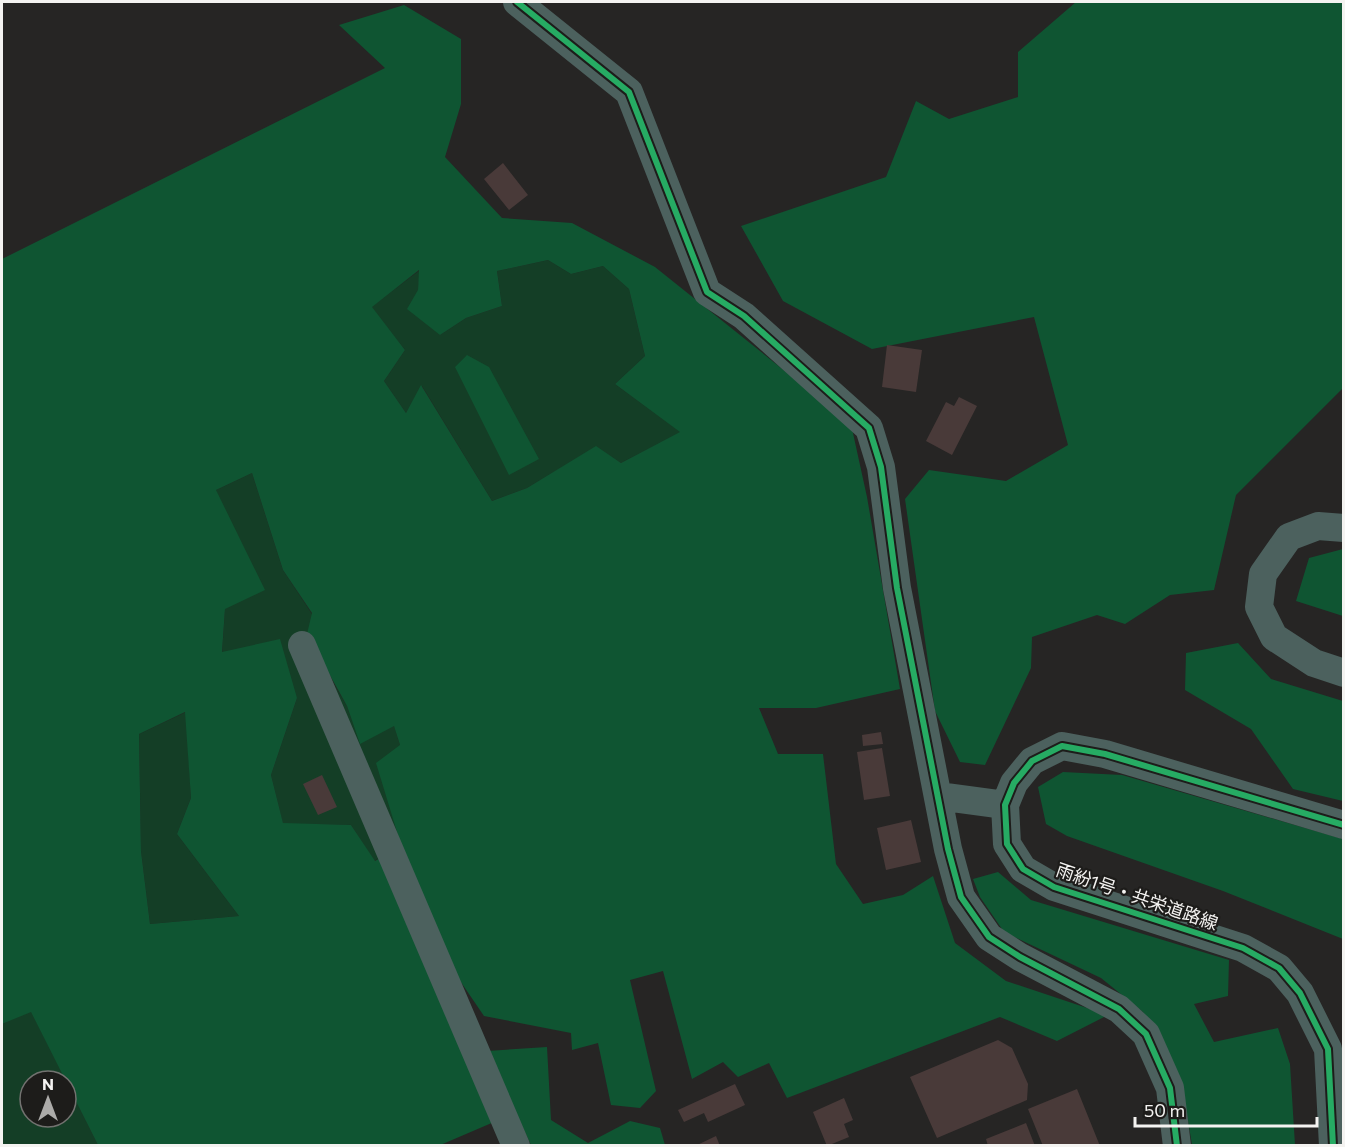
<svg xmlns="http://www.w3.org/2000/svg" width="1345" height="1147" viewBox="0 0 1345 1147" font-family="Commissioner,'Noto Sans JP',sans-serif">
  <rect width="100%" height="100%" fill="#262524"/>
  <path fill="#143e26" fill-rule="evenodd" d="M548,260l23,14 32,-8 26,23 16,67 -30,28 66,48 -60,31 -25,-16 -69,41 -35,13 -70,-115 -16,27 -22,-32 21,-31 -34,-43 49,-37 -2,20 22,45 26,-17 36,-12 -5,-35z
    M252,473l31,97 29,44 8,47 27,45 13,37 34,-18 6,20 1,100 -27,16 -23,-36 -68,-1 -12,-49 26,-77 -75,-45 3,-44 -9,-119z
    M186,712l5,86 -14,36 62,82 -89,8 -9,-73 -2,-117z
    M31,1011l67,134 -96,1v-122zM30,1081h36v36h-36z"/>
  <path fill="#0f5532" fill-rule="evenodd" d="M1076,2h267v386l-107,107 -22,95 -44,5 -45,29 -28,-9 -65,22 -1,31 -46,97 -25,-3 -25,-51 -30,-212 24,-29 77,11 62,-36 -34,-128 -162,32 -89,-48 -42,-75 145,-49 30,-76 33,18 69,-22v-45z
    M404,5l57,34v65l-16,53 57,61 70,5 83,44 196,157 16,73 33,192 -84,19h-57l19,46h45l13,110 27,40 40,-9 30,-19 22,67 51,38 102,34 -51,26 -57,-24 -213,81 -18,-35 -31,14 -15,-15 -31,17 -29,-108 -33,9 26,111 -16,17 -29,-3 -13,-62 -26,7 -1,-17 -87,-17 -30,-44 40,150 -56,24 -340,-1 -67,-133 -29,12v-765l383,-191 -46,-43zM548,260l23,14 32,-8 26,23 16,67 -30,28 65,48 -59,31 -25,-17 -69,42 -35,13 -71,-116 -15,28 -22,-32 21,-31 -33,-43 47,-37 -1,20 -11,19 33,26 26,-17 36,-12 -5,-35zM252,473l31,97 29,43 -5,21 40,72 13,38 34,-18 6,19 -24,18 25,82 -26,16 -24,-36 -68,-2 -12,-48 26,-77 -17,-59 -58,13 3,-43 40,-19 -49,-100zM185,712l6,86 -14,36 62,82 -89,8 -9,-73 -2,-117z
    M467,355l22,12 50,92 -30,16 -54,-108z
    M1343,549v67l-47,-15 13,-43z
    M1238,643l33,36 72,22v100l-50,-12 -42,-60 -66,-39 1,-37z
    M1063,772l59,3 221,64v100l-120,-48 -156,-55 -21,-12 -8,-37z
    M998,872l33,28 198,60 -1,36 -34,8 20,38 64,-14 12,36 5,81h-103l-8,-49 -41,-84 -42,-34 -97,-46 -24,-35 -7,-18z
    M547,1047l4,73 37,23 42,-22 30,7 5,17h-134l-44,-94z"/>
  <path fill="#493a39" d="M503,163l25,32 -19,15 -25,-31z
    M887,345l35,5 -6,42 -34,-5z
    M959,397l18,9 -25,49 -26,-14 20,-39 8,4z
    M881,732l2,12 -20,2 -1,-11z
    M882,748l8,48 -26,4 -7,-48z
    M322,775l15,32 -19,8 -15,-31z
    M911,820l10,42 -35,8 -9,-42z
    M998,1040l14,8 16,36 -1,16 -90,38 -27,-61z
    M735,1084l10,21 -37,17 -4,-9 -20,9 -6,-12z
    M1077,1089l23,57h-57l-15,-37z
    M844,1098l9,22 -9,4 5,13 -22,9 -14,-34z
    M1026,1123l9,23h-47l-2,-7z
    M716,1136l4,10h-25z"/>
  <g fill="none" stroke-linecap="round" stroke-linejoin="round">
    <path stroke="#4c615e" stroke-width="28" d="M517,2l112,90 78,200 37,24 125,112 12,39 16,121 51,261 13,48 28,40 31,20 99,52 27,25 24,54 7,58
      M1344,528l-26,-2 -29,11 -26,37 -4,33 15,30 40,26 30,10
      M302,645l214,501
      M938,796l67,9
      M1333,1146l-5,-97 -28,-56 -21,-25 -36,-20 -189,-61 -31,-18 -16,-25 -2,-39 9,-22 18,-22 30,-15 43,8 239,71"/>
    <g stroke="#1d1c1a" stroke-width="10">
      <path id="cycleway" d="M517,2l112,90 78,200 37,24 125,112 12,39 16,121 51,261 13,48 28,40 31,20 99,52 27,25 24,54 7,58
        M1333,1146l-5,-97 -28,-56 -21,-25 -36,-20 -189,-61 -31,-18 -16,-25 -2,-39 9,-22 18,-22 30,-15 43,8 239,71"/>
    </g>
    <use href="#cycleway" stroke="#26ab63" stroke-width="6"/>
  </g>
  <g text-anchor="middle" stroke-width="4.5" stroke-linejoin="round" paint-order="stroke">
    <g font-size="18" fill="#f4f3f1" stroke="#1d1c1a">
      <text transform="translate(1137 897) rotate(19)" y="6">雨紛1号・共栄道路線</text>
    </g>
  </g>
  <rect width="1345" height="1147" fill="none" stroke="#f4f3f1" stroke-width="6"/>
  <g transform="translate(48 1099)"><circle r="28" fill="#1d1c1a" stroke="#737270" stroke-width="1.5"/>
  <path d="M0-4.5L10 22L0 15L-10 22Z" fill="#acaba9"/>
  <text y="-9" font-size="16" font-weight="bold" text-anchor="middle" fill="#f4f3f1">N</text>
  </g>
  <path d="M1135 1117v9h182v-9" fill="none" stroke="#f4f3f1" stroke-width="3"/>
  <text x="1144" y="1117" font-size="18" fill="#f4f3f1" stroke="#1d1c1a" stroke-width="4.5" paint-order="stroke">50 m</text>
</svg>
